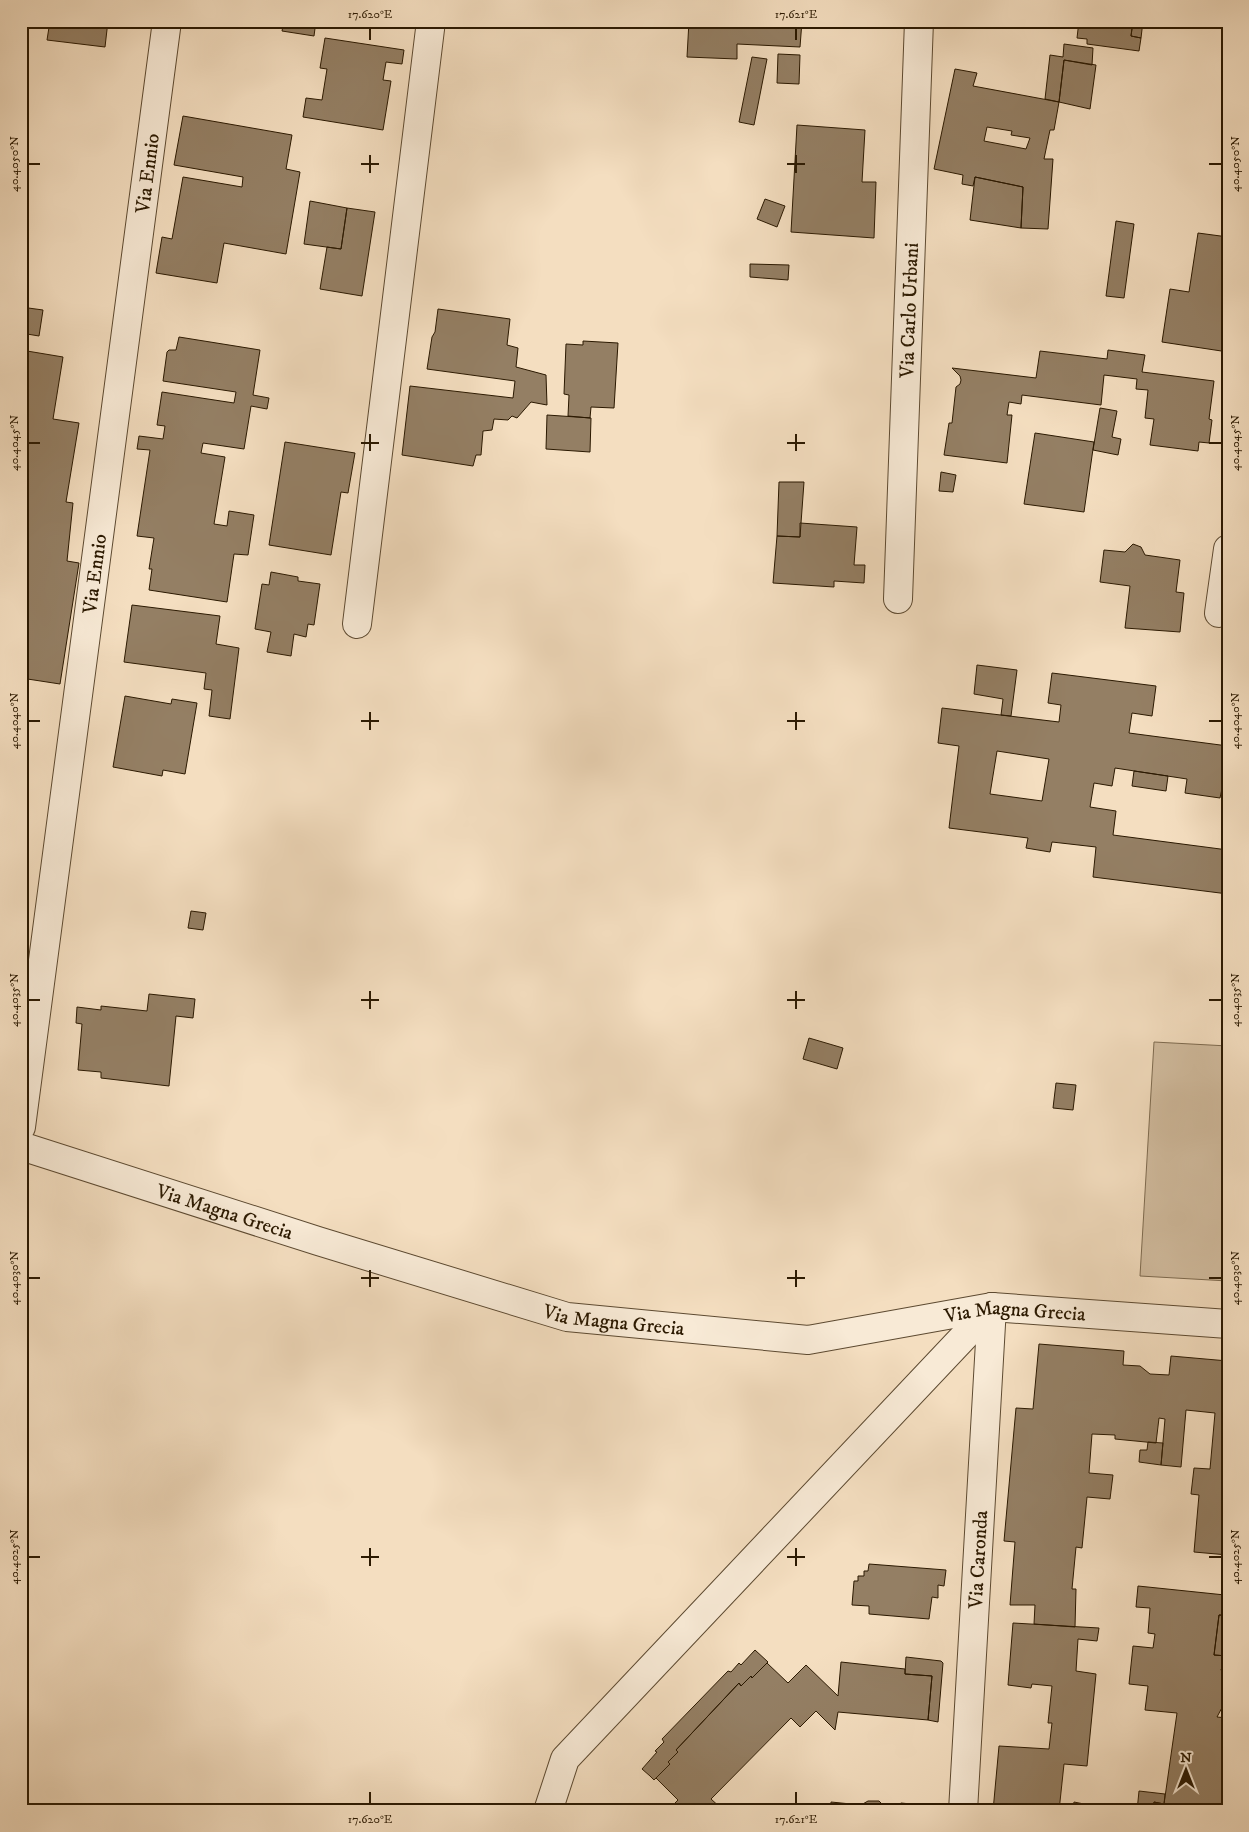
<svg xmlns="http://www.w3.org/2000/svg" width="1249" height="1832" viewBox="0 0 1249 1832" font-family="'IM FELL DW Pica',serif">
  <rect width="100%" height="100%" fill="#f4dec0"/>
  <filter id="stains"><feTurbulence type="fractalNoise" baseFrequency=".004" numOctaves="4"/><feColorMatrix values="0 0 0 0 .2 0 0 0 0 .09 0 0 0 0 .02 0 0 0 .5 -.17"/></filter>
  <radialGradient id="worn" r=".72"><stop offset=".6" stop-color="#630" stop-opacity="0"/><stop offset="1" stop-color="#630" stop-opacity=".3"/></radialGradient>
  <path fill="#d2bda0" stroke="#7e6b50" d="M1154,1042l74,4v235l-88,-5z"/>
  <path fill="#947f64" stroke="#2b1901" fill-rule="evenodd" d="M50,21h58l-3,26 -58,-7z
    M284,21h32l-2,15 -32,-5z
    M689,21h113l-2,26 -63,-3v15l-50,-2z
    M1079,21h54l-2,15 10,2 -2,13 -52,-7v-5l-10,-1z
    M1133,21h10l-2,17 -10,-2z
    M325,38l79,12 -2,14 -16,-2 -3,18 8,1 -8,49 -80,-13 3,-19 16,2 5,-31 -7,-1z
    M1064,44l29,4 -1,17 -28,-5 -5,42 -14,-3 5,-44 13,2z
    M778,54l22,1 -1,29 -22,-1z
    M752,57l15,2 -13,66 -15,-3z
    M1064,60l32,5 -6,44 -31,-7z
    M955,69l22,4 -4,13 86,16 -5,28h-4l-6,29h9l-5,70 -27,-1 2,-41 -48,-10 -2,9 -11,-2 1,-9 -29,-6zM987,127l25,4 -1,4 19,3 -4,11 -42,-8z
    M183,116l109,19 -6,34 14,3 -14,82 -62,-11 -7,40 -61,-10 6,-36 10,2 11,-62 59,10 1,-10 -69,-12z
    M797,125l68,5 -3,52h14l-2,56 -83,-6z
    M975,177l48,10 -2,41 -51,-8z
    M765,199l20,7 -8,21 -20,-8z
    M310,201l37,7 -6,41 -37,-5z
    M347,208l28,4 -13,84 -42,-7 7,-42 14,2z
    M1116,221l18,3 -10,74 -18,-2z
    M1198,233l30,4v115l-66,-10 8,-53 19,3z
    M750,264l39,1 -1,15 -38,-3z
    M21,307l22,3 -4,26 -18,-3z
    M438,309l72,10 -3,26 11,3 -2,19 30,8 1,30 -16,-3 -14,16 -5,-2 -4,4 -14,-1 -2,11 -9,1 -2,24h-5l-3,11 -71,-11 8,-69 103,12 2,-17 -88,-12 5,-32 3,-5z
    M179,337l81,13 -7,45 16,3 -2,11 -16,-3 -7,43 -41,-6 -2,10 24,4 -11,67 13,2 2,-15 25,4 -6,40 -14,-1 -7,48 -78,-12 3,-21h-3l5,-31 -17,-2 13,-86 -13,-1 2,-13 24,3 2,-13 -8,-1 5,-33 72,11 2,-11 -73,-11 4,-29 2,-2h7z
    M583,341l35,2 -4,65 -23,-1 -1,11 -22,-2 1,-21 -5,-1 2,-50 17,1z
    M21,350l42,7 -10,62 26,4 -13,79 7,1 -6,58 12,2 -19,121 -39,-6v-41l5,-26h-5z
    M1108,350l37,5 -3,17 72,9 -5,38 3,1 -3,23 -10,-1 -1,9 -48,-6 4,-26 -9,-1 3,-28 -12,-1 1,-10 -33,-4 -3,30 -79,-10 -1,9 -12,-2 -2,13h5l-5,48 -63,-8 5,-32h3l4,-36 4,-3 1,-4 -1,-4 -8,-8 84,10 4,-27 67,8z
    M1100,408l17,3 -5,26 9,2 -3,16 -25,-5z
    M547,415l44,3 -1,34 -44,-3z
    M1035,433l59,9 -10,70 -60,-8z
    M285,442l70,11 -7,40 -7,-1 -10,63 -62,-10z
    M941,472l15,3 -3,17 -14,-1z
    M779,482h25l-4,55 -23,-1z
    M800,523l57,4 -3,38h11l-1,18 -30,-2v6l-61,-4 4,-47 23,1z
    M1133,544l8,3 4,8 35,5 -4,32 8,1 -4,39 -55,-4 5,-42 -30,-4 4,-32 21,2z
    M271,572l27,5v4l22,3 -6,41 -6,-1 -2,13 -12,-3 -3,22 -24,-4 4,-20 -16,-3 7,-45 7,1z
    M132,605l88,11 -4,28 23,4 -9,71 -21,-3 3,-26 -8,-1 2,-16 -82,-11z
    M977,665l40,5 -6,46 -10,-1 2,-16 -29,-5z
    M1052,673l104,13 -4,30 -20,-3 -3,20 99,13v39l-5,-1 -3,14 -35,-5 2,-14 -72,-11 -3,18 -18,-3 -4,24 26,4 -3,24 115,15v44l-135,-17 3,-30 -44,-5 -2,10 -24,-4 2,-10 -79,-10 10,-82 -21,-3 4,-35 117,14 2,-17 -13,-2zM997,751l52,8 -7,42 -52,-7z
    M125,696l46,8 1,-5 25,4 -12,71 -22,-4 -1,6 -49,-9z
    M1134,771l34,5 -2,15 -34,-5z
    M191,911l15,2 -3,17 -15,-2z
    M149,994l46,5 -2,19 -17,-2 -7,70 -68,-8v-6l-23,-2 4,-46 -6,-1 1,-16 24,3v-4l46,5z
    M809,1038l34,10 -6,21 -34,-10z
    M1056,1083l20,2 -3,25 -20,-2z
    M1039,1344l85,7 -1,14 17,1 10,8 19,1 2,-19 57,5v194l-34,-3 5,-57 -8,-1 3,-26 16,1 5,-56 -29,-3 -5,57 -20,-2 4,-46 -6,-1 -3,25 -41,-4v-4l-23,-1 -3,39 24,2 -3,24 -23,-2 -5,51 -6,-1 -4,42h4l-1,38 -41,-3 1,-19h-25l5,-63 -11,-1 12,-133 17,1z
    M1148,1442l15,1 -2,22 -22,-3 1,-12h7z
    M869,1564l77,6 -2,16 -6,-1v13l-6,-1 -3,22 -60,-5v-8l-17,-1 2,-24h4v-5h6v-5h4z
    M1138,1586l87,9 -3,20h-3l-5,40 14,1v13h-7l6,24 -2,9 -8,15 11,1v93h-75l1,-9 10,2 13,-91 -32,-3 3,-24 -19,-2 4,-38 20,2 2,-14 -7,-1 2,-25 -14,-1z
    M1225,1595l3,1v20l-6,-1z
    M1219,1615l9,1v40l-14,-1z
    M1013,1623l86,5 -2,13 -19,-2 -2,32 20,3 -9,92 -23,-2 -5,47h-66l6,-65 50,3 3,-26h-4l4,-37 -20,-2 -1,4 -23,-3z
    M755,1650l13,12 -16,16 -1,-2 -10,10 -2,-3 -63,67 2,2 -10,10 2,2 -16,16 -4,-4 -8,-7 15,-17 -2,-1 9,-9 -2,-3 66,-68 3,1 8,-9 2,2z
    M906,1657l35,4 2,2 -5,59 -10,-2 4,-44 -27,-2z
    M841,1662l64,7v5l27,2 -4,44 -90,-8 -3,18 -19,-19 -16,16 -9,-9 -80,81 11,10 -1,2h-54l11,-11 -22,-22 14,-14 -2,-2 10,-10 -2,-2 63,-67 2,3 10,-10 1,2 15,-15 21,20 18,-18 32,31z
    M1139,1791l26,3 -1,10 -10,-2 -1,9h-16z
    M868,1801h11l6,6 10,1 6,-5 10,1 5,7h-85v-9l30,3z
    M1074,1802l10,2v7h-12z"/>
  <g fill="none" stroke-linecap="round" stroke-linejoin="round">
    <g stroke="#5d4a31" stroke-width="30">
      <g id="minor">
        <path id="s1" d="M898,599l21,-578"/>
        <path d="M1219,613l9,-64"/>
        <path d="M357,624l74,-603"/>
        <path id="s2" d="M21,1127l146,-1106"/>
        <path id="s3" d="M21,1146l297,95 249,76 241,23 184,-33 236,17"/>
        <path d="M548,1811l17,-52 427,-452"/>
        <path id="s4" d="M963,1811l29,-504"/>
      </g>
    </g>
    <use href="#minor" stroke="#f8ead6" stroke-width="28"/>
  </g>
  <path fill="none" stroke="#2b1901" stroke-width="2" d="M370,28v12M796,28v12M370,155v18M796,155v18M28,164h12M361,164h18M787,164h18M1209,164h13M370,434v17M796,434v17M28,443h12M361,443h18M787,443h18M1209,443h13M370,712v18M796,712v18M28,721h12M361,721h18M787,721h18M1209,721h13M370,991v18M796,991v18M28,1000h12M361,1000h18M787,1000h18M1209,1000h13M370,1270v17M796,1270v17M28,1278h12M361,1278h18M787,1278h18M1209,1278h13M370,1548v18M796,1548v18M28,1557h12M361,1557h18M787,1557h18M1209,1557h13M370,1792v12M796,1792v12"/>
  <g text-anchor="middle" stroke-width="4" stroke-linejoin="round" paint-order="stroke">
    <g font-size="20" fill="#2b1901" stroke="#f8ead6">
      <text dy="7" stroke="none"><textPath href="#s2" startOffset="962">Via Ennio</textPath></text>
      <text dy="7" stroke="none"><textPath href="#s1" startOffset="289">Via Carlo Urbani</textPath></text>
      <text dy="7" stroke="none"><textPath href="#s2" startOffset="558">Via Ennio</textPath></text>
      <text dy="7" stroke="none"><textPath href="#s3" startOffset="214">Via Magna Grecia</textPath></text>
      <text dy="7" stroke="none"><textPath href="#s3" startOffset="1024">Via Magna Grecia</textPath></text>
      <text dy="7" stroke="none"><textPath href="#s3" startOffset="619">Via Magna Grecia</textPath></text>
      <text dy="7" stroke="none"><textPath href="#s4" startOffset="252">Via Caronda</textPath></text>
    </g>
  </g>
  <rect width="1249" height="1832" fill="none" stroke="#f4dec0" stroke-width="55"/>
  <g transform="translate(1186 1770)" stroke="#f8ead6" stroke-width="4" paint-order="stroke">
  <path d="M0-4L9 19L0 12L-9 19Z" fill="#2b1901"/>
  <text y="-8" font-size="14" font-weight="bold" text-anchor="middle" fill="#2b1901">N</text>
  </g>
  <rect x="28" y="28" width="1194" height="1776" fill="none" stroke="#2b1901" stroke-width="2"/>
  <g font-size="12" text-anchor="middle" fill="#2b1901">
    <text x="370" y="18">17.620°E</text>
    <text x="796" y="18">17.621°E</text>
    <text transform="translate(14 164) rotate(-90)" y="4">40.4050°N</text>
    <text transform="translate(1235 164) rotate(-90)" y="4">40.4050°N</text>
    <text transform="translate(14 443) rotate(-90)" y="4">40.4045°N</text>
    <text transform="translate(1235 443) rotate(-90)" y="4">40.4045°N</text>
    <text transform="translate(14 721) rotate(-90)" y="4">40.4040°N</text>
    <text transform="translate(1235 721) rotate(-90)" y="4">40.4040°N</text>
    <text transform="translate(14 1000) rotate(-90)" y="4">40.4035°N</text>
    <text transform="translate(1235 1000) rotate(-90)" y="4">40.4035°N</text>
    <text transform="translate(14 1278) rotate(-90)" y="4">40.4030°N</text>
    <text transform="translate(1235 1278) rotate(-90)" y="4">40.4030°N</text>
    <text transform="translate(14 1557) rotate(-90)" y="4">40.4025°N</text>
    <text transform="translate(1235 1557) rotate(-90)" y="4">40.4025°N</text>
    <text x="370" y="1823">17.620°E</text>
    <text x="796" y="1823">17.621°E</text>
  </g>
  <rect width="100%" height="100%" filter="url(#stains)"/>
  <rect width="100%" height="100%" fill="url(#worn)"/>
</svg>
